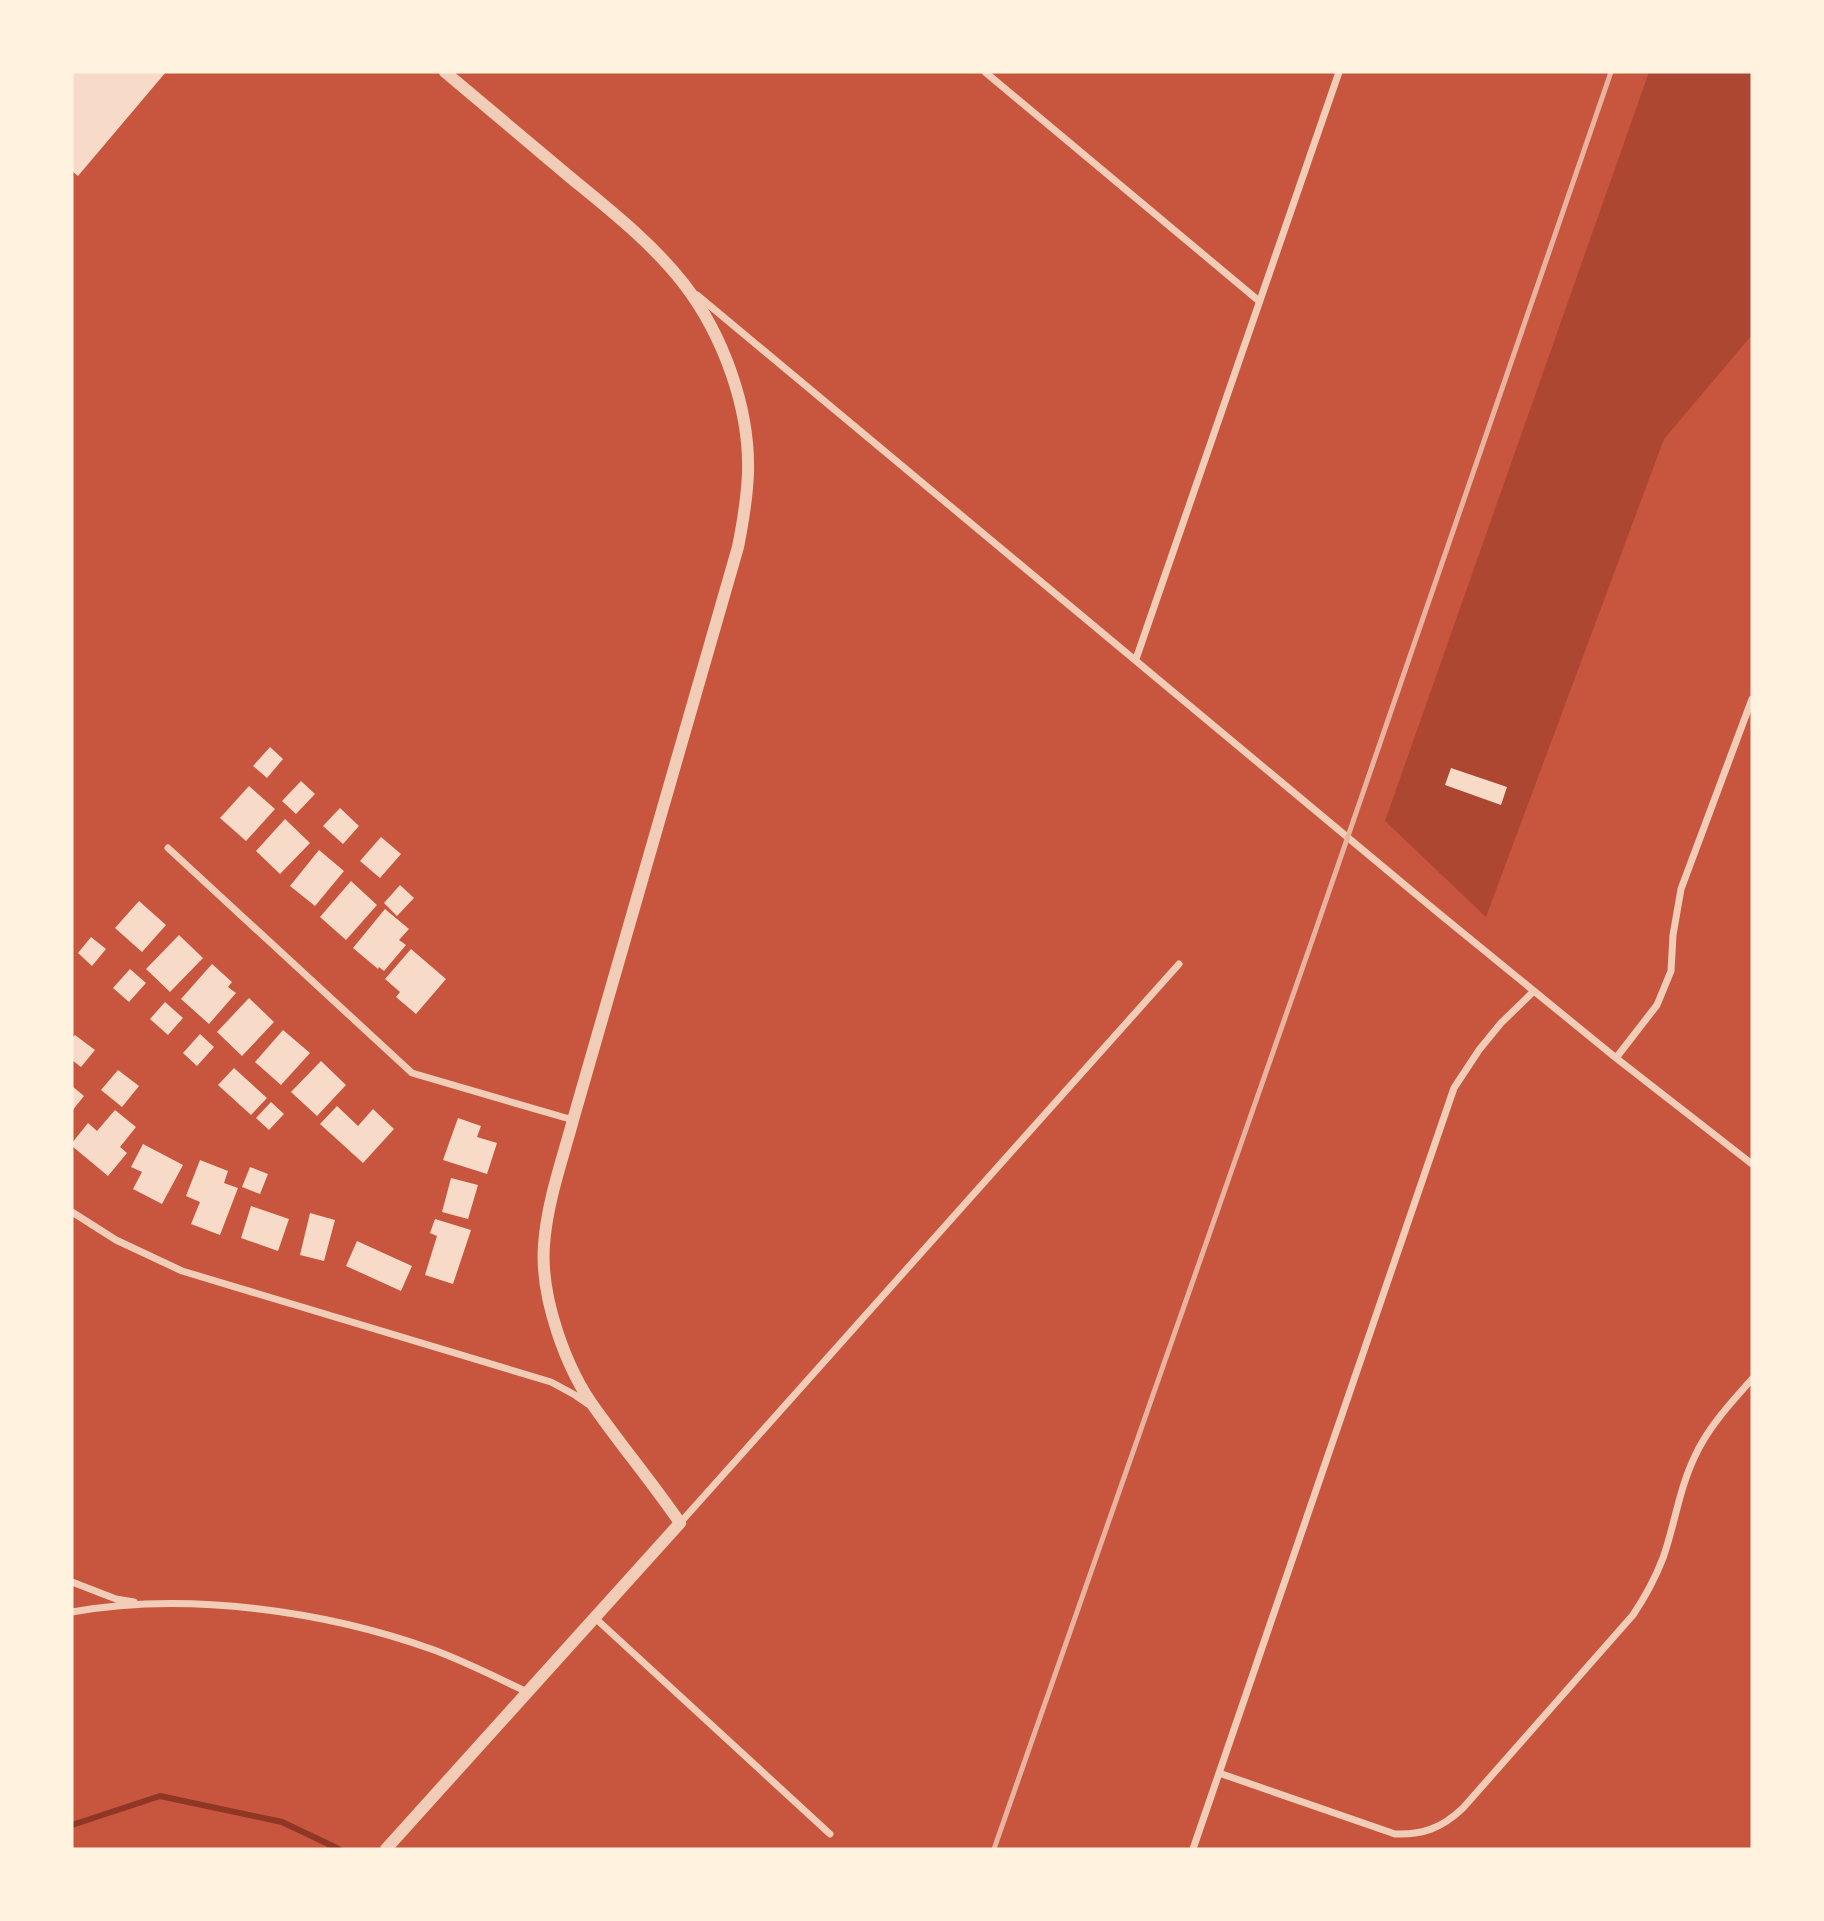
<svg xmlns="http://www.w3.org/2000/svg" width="1824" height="1921" viewBox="0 0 1824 1921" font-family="'Alegreya Sans',sans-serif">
  <rect width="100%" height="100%" fill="#c8553d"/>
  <path fill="#ae4732" d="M1649,72h103v263l-88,104 -178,478 -101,-96z"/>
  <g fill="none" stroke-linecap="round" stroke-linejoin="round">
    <path stroke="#8f3625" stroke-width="6" d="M72,1825l88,-29 122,26 57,27"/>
  </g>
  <path fill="#f7dbc8" d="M72,72h94l-88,104 -6,-5z
    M270,747l13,12 -16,19 -14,-12z
    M1451,768l56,19 -6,18 -56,-20z
    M301,781l14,13 -19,20 -14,-13z
    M249,786l26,23 -29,32 -26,-23z
    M340,808l19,18 -16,18 -20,-18z
    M285,819l25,24 -30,31 -24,-23z
    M381,837l20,17 -21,24 -20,-17z
    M319,850l25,21 -29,35 -25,-20z
    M351,881l26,24 -31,35 -26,-23z
    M400,885l14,13 -17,18 -13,-13z
    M139,901l27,24 -24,27 -27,-24z
    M385,909l24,20 -10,11 7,5 -22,26 -5,-4 -1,2 -25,-21z
    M179,935l24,23 -33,34 -24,-23z
    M91,937l15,12 -14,17 -14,-13z
    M411,949l35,30 -30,35 -20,-17 4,-5 -15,-13z
    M212,964l20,18 -4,5 8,6 -27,31 -28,-25z
    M130,969l16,14 -17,19 -16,-14z
    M249,998l25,24 -32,34 -25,-24z
    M165,1002l18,16 -15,17 -18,-16z
    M283,1030l27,23 -29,32 -26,-23z
    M200,1034l14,13 -17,19 -14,-13z
    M75,1035l20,15 -14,17 -9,-7v-22z
    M321,1061l25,24 -29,31 -26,-24z
    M234,1068l33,30 -16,17 -33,-30z
    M118,1070l21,16 -17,21 -21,-17z
    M72,1086l12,10 -12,15z
    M271,1102l13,12 -15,16 -13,-12z
    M337,1106l21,20 15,-17 21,20 -31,34 -43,-39z
    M115,1110l21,17 -16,20 7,6 -19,23 -36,-30v-3l16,-20 9,8z
    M458,1118l23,8 -4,11 20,6 -10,31 -44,-14z
    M143,1144l40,21 -21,39 -29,-15 9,-17 -11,-5z
    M200,1160l28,11 -4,12 14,5 -18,47 -29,-11 9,-22 -14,-6z
    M250,1167l18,7 -8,20 -18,-7z
    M451,1178l27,7 -10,34 -26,-7z
    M251,1206l38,13 -11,32 -37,-13z
    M310,1213l25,7 -11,41 -24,-6z
    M435,1219l36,11 -18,54 -28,-9 12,-39 -7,-3z
    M357,1241l55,25 -11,25 -55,-25z"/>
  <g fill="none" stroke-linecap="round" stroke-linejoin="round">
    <path stroke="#f1ccb7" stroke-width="7" d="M985,72l274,229
      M697,295l739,616 180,147 136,106
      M1136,659l203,-587
      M168,848l244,225 161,47
      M1616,1058l41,-53 14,-34 2,-36 8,-46 71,-190
      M72,1212l44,28 66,31 369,111 24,13 13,9
      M680,1523l499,-559
      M72,1582l44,17 18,3
      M72,1612c114,-21 254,-1 362,38 32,12 62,27 93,42
      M594,1617l236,217
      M1219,1773l176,61c28,1 47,-6 68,-26l170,-193c12,-18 22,-36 30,-57 12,-34 16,-69 32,-102 13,-29 36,-53 57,-77
      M1193,1849l261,-761 25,-38 22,-27 33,-32"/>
    <path stroke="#f1ccb7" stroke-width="12" d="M386,1849l294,-326c-26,-38 -56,-74 -83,-112 -31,-41 -57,-114 -53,-166 3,-43 18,-84 29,-125l165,-573c5,-25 9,-49 10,-74 2,-65 -25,-138 -64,-189 -31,-40 -74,-74 -113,-106 -42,-35 -84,-71 -126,-106"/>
    <path stroke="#e9b49f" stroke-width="5" d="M994,1849l320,-914 297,-863"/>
  </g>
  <rect width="1824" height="1921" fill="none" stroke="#fff3e0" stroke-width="147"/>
</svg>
